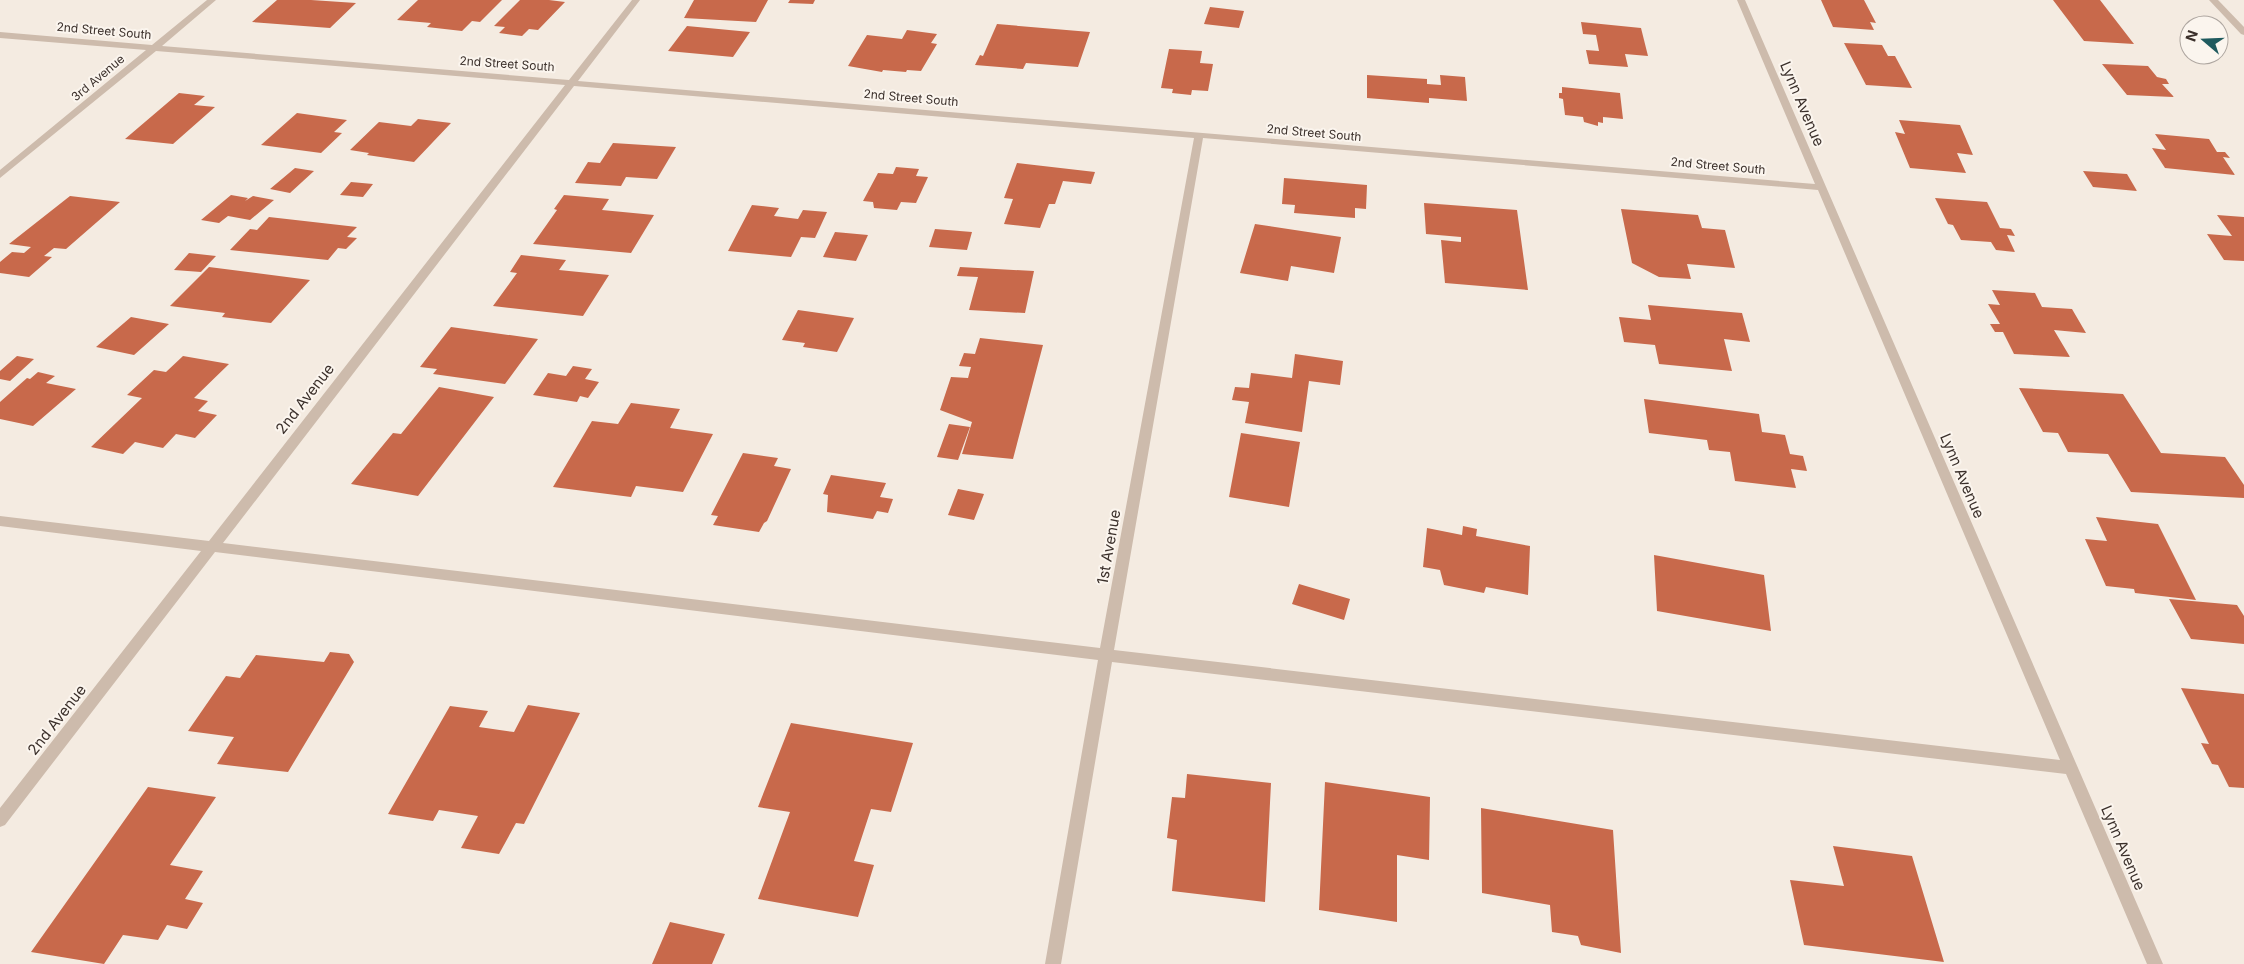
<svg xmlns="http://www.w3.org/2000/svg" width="2244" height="964" viewBox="0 0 2244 964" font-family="Inter,sans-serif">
<rect width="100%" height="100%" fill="#f4ebe1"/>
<path fill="#c8694b" d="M277,0h34l45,3 -26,25 -78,-6z
M418,0h84l-22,22 -8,-1 -10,10 -35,-4 4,-4 -34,-3z
M520,0h29l16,2 -27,28 -9,-1 -7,7 -23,-3 6,-6 -11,-1z
M694,0h74l-12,22 -72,-4z
M790,0h25l-2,4 -25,-1z
M1821,0h43l12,23 -6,-1 4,8 -41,-3z
M2053,0h47l34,44 -50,-3z
M1210,7l34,4 -5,17 -35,-4z
M1581,22l60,6 7,28 -23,-2 3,13 -39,-3 -3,-14 13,1 -3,-16 -13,-1z
M997,24l93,8 -12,35 -52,-4 -3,6 -48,-4 5,-10 3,1z
M687,26l63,6 -17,25 -65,-6z
M907,30l30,4 -6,9 6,1 -16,27 -14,-1 -1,2 -23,-2 -1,2 -34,-6 19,-31 35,4z
M1844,43l38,2 6,11h7l17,32 -46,-3z
M1169,49l33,2 -2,12 13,1 -5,27 -16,-1 -1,5 -19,-2 1,-4 -12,-1z
M2102,64l46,2 9,11 9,2 3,5h-7l12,13 -47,-2z
M1367,75l60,4v5l14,1 -1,-10 25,2 2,24 -38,-3v5l-62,-5z
M1562,87l58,6 3,26 -20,-2v6l-5,-1v4l-14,-4 -1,-5 -18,-2 -2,-16 -4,-1v-5h3z
M179,93l26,3 -11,9 21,2 -42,37 -48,-5z
M297,113l50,7 -13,12 8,1 -21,20 -60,-8z
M418,119l33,4 -37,39 -47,-7 2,-2 -19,-3 29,-28 32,4z
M1899,120l61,5 13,30 -16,-2 9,20 -56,-5 -15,-36 10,2z
M2155,134l54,5 8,13h8l5,6 -7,-1 12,18 -70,-7 -13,-20 14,2z
M613,143l63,4 -19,32 -31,-2 -5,9 -46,-3 13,-21 12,1z
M1017,163l78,9 -4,12 -28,-3 -8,23h-6l-9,24 -36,-4 9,-25 -9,-1z
M896,167l23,2 -3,7 12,1 -12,26 -15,-1 -4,8 -23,-2 -1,-6 -10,-1 15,-28 15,1z
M295,168l19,3 -24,22 -20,-4z
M2083,171l44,3 10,17 -44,-4z
M1284,178l83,7 -1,24 -11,-1v10l-61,-5 1,-8 -13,-1z
M351,182l22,2 -10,13 -23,-2z
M231,195l17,3 -3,3 8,-5 21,4 -24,20 -22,-4 -9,7 -18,-3z
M564,195l45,4 -7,11 52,5 -23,38 -98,-9 24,-34 -3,-1z
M70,196l50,6 -54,47 -12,-1 -10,8 8,1 -23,20 -29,-4v-11l12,-10 12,1 7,-6 -22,-3z
M1935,198l52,4 13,26 11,1 4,7 -8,-1 8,17 -19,-2 -5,-8 -30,-2 -8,-15 -5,-1z
M1424,203l93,7 11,80 -83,-7 -4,-43 20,2v-5l-35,-3z
M752,205l27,3 -5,8 24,3 5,-9 24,2 -12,26 -14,-1 -10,20 -63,-6z
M1621,209l77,6 4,13 23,2 10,38 -48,-4 4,15 -32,-2 -27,-14z
M2217,215l27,2v44l-20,-1 -17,-26 25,2z
M269,217l88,10 -10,10 10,1 -11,11 -8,-1 -10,12 -98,-10 20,-21 7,1z
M1255,224l86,13 -7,36 -43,-7 -3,15 -48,-8z
M935,229l37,3 -5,18 -38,-3z
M835,232l33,3 -12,26 -33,-4z
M189,253l27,3 -15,16 -27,-2z
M521,255l45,5 -7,10 50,5 -26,41 -90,-10 24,-33 -7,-1z
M209,267l101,13 -39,43 -49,-6 3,-4 -55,-7z
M960,267l74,4 -9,42 -56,-3 9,-33 -21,-1z
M1992,290l43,3 7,14 30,2 14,24 -32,-3 16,27 -56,-3 -11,-22h-8l-5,-8h10l-12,-20 12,1z
M1648,305l94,8 8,29 -26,-3 8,32 -73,-7 -4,-19 -31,-3 -5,-25 32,3z
M798,310l56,8 -17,34 -34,-5 2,-4 -23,-3z
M131,317l38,7 -35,31 -38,-8z
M451,327l87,12 -33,45 -72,-10 4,-5 -17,-2z
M980,338l63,7 -30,114 -51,-5 10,-32 -32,-12 11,-33 17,1 3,-11 -12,-1 5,-13 11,1z
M1295,354l48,7 -3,24 -31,-4 -7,51 -57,-9 4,-21 -17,-2 3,-13 14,1 2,-15 41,5z
M17,356l17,3 -24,22 -10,-2v-8z
M183,356l46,8 -35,34 14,3 -10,10 19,4 -22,23 -19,-4 -13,14 -28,-6 -12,12 -32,-7 51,-49 -15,-3 27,-25 12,2z
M573,366l19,3 -7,10 14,3 -11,16 -8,-2 -3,6 -44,-7 15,-22 18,3z
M38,372l17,4 -9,7 30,6 -43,37 -33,-7v-17l27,-24 3,1z
M439,387l55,10 -76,99 -67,-12 42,-51 8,1z
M2019,388l104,6 38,59 64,4 19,28v13l-113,-6 -23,-38 -40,-2 -10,-19 -15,-1z
M1644,399l115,15 3,18 23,3 5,19 13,2 4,15 -16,-2 5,19 -61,-7 -5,-29 -21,-2 -2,-10 -58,-7z
M631,403l49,6 -10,19 43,6 -30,58 -47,-6 -5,11 -78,-10 39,-66 26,3z
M949,424l21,3 -12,33 -21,-3z
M1241,433l59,9 -11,65 -60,-10z
M743,453l35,5 -4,8 17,3 -24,52 -3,2 -5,9 -46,-7 5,-9 -7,-1z
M831,475l55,8 -6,14 13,2 -5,14 -11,-2 -4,8 -46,-7 1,-17 -5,-1z
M958,489l26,5 -10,26 -26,-5z
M2096,517l62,7 38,76 -61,-7 -1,-4 -28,-3 -21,-47 22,2z
M1463,526l14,3 -1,7 54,10 -2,49 -42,-8 -2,6 -40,-8 -4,-15 -17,-3 4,-39 35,7z
M1654,555l110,20 7,56 -114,-20z
M1299,584l51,15 -6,21 -52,-16z
M2169,599l68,6 7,11v28l-53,-5z
M330,652l19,2 5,8 -66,110 -71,-8 17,-27 -46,-6 38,-55 14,2 16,-23 68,7z
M2181,688l63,6v94l-15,-1 -11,-22 -6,-1 -11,-21 8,1z
M528,705l52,8 -56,111 -8,-1 -17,31 -38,-6 17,-32 -39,-6 -6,11 -45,-7 62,-108 38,5 -9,16 35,5z
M791,723l122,20 -22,69 -20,-3 -17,52 20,4 -16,52 -100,-18 32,-87 -32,-5z
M1187,774l84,9 -6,119 -93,-11 5,-51 -10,-2 5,-41 13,1z
M1325,782l105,15 -1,63 -32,-5v67l-78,-12z
M148,787l68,10 -46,68 33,6 -18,28 18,4 -16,26 -20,-4 -9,15 -35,-5 -19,29 -73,-12z
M1481,808l132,22 8,123 -40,-8 -3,-9 -26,-4 -2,-27 -68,-12z
M1833,846l79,10 32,106 -140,-17 -14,-65 54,6z
M670,922l55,12 -13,30h-60z"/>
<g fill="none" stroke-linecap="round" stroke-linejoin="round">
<path fill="#cdbbac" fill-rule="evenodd" d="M207,0h9l-54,46 407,34 63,-80h8l-62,81 1237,103 -78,-184h8l418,964h-16l-81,-190 -954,-112 -51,302h-16l53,-304 -883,-108 -210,273 -5,2v-19l201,-257 -201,-25v-10l209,25 356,-456 -409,-34 -156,127v-8l146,-120 -146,-12v-6l152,13zM574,86l620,52 -94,510 -877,-105zM1203,138l615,52 242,570 -946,-110z"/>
<path fill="#cdbbac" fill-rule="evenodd" d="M2209,0h9l26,27v8l-3,-1z"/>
</g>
<g text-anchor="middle" stroke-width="4" stroke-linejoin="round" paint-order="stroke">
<g font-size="12" fill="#3b302b" stroke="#fbf5ee">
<text transform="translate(104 31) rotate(5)" y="4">2nd Street South</text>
<text transform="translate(507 64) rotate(4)" y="4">2nd Street South</text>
<text transform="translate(98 78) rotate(-40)" y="4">3rd Avenue</text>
<text transform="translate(911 98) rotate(5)" y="4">2nd Street South</text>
<text transform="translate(1314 133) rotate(5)" y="4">2nd Street South</text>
<text transform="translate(1718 166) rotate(5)" y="4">2nd Street South</text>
</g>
<g font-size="15" fill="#3b302b" stroke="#fbf5ee">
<text transform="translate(1802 104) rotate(67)" y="5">Lynn Avenue</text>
<text transform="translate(305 399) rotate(-52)" y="5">2nd Avenue</text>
<text transform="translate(1962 476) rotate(67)" y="5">Lynn Avenue</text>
<text transform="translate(1109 547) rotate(-80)" y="5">1st Avenue</text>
<text transform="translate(57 720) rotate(-52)" y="5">2nd Avenue</text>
<text transform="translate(2123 848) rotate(67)" y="5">Lynn Avenue</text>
</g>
</g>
<g transform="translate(2204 40) rotate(289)"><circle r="24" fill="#fbf5ee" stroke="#aea6a0"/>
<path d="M0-4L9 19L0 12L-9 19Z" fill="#1f5a5e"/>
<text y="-8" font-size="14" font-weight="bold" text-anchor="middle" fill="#3b302b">N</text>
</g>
</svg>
